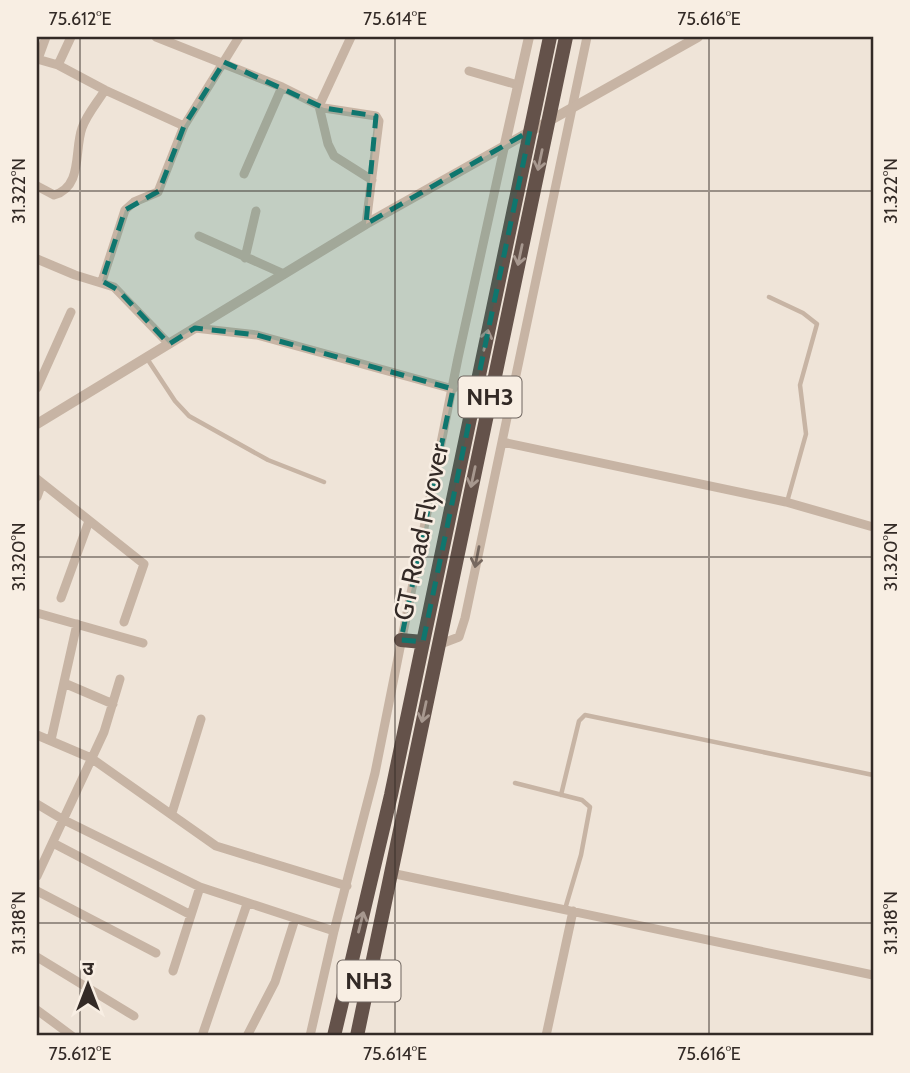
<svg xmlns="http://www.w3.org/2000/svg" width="910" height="1073" viewBox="0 0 910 1073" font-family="Cabin,'Noto Sans Devanagari',sans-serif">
<rect width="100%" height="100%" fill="#efe4d8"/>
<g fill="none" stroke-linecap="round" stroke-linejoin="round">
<path stroke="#c7b4a4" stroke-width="4.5" d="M769,297l34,16 14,11 -17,61 6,49 -19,68
M146,357l29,44 14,15 79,44 56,22
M515,783l67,17 8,7 -9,48 -16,54
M561,795l18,-74 6,-6 288,60"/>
<path stroke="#c7b4a4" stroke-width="9" d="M156,37l126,50 -38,87
M351,37l-32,69 9,38 6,12 38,24
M37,59l21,6 47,25 79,36
M38,59l8,-22
M58,65l13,-28
M469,71l49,14
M282,87l42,21 52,8 3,5 -13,103
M37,186l17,9c29,-8 20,-45 28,-67 5,-14 15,-25 23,-38
M199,236l85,38
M245,258l11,-47
M37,259l38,16 39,12 55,57
M102,281l23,-71 9,-8 24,-10 26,-66 55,-89
M195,328l62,7 196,54
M37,388l34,-76
M502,442l284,60 87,25
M37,479l107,85 -20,58
M37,497l5,-14
M61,598l28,-77
M37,613l106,30
M438,645l21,-8 6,-19 122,-581
M64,683l49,21
M37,735l54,23 125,88 131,40
M51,740l26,-116
M37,804l25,15 138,68 134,44
M172,813l29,-94
M53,843l138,72
M391,873l482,102
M37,876l67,-144 16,-53
M37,891l119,62
M37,957l97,59
M173,971l27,-84
M37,1010l35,26
M202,1036l45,-132
M247,1036l28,-54 20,-63
M310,1036l24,-105 41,-158 83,-415 47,-214
M546,1036l27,-125"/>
<path stroke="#c7b4a4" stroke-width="10" d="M505,144l24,-107
M37,424l329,-200 332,-187"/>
<path stroke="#64524a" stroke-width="14" d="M401,640l22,2
M334,1036l57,-241 159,-758
M357,1036l209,-999"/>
</g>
<defs><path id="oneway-shaft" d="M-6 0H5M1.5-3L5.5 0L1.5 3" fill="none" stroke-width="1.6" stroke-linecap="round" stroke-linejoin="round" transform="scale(1.75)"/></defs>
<g stroke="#a7988f">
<use href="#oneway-shaft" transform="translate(540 160) rotate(102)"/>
<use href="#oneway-shaft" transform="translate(520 255) rotate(102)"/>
<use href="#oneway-shaft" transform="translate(486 340) rotate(-78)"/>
<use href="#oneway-shaft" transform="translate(473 477) rotate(102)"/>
<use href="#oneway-shaft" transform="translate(424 712) rotate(102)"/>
<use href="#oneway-shaft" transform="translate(361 922) rotate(-76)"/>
</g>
<use stroke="#76685f" href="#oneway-shaft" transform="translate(477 557) rotate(101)"/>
<path fill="#0f766e" fill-opacity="0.2" stroke="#0f766e" stroke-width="5" stroke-dasharray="14 9" stroke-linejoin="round" d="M224,62l100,46 52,8 -10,108 164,-93 -107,511 -22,-2 52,-251 -196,-54 -62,-7 -26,16 -51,-54 -16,-9 23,-71 34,-19 25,-65z"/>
<path fill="none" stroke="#332a26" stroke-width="2" stroke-opacity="0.45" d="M80,37v999M395,37v999M709,37v999M37,191h836M37,557h836M37,923h836"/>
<g text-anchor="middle" stroke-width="5" stroke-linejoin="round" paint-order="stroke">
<g fill="#f8eee3" stroke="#6e655f" stroke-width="2">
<rect x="458.5" y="376.5" width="63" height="41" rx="5"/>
<rect x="337.5" y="960.5" width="63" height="41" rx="5"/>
</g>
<g font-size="24" font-weight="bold" fill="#332a26">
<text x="490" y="405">NH3</text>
<text x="369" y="989">NH3</text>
</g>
<g font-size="26" fill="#332a26" stroke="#f8eee3">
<text transform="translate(421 532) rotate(-78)" y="9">GT Road Flyover</text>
</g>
</g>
<rect width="910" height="1073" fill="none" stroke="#f8eee3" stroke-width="77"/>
<g transform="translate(88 985)" stroke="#f8eee3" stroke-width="5" paint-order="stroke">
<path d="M0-5L12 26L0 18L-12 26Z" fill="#332a26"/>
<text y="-10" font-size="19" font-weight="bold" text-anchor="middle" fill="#332a26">उ</text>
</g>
<rect x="38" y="38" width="834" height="996" fill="none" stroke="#332a26" stroke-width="2.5"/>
<g font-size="18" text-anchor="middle" fill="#332a26">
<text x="80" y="25">75.612°E</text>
<text x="395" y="25">75.614°E</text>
<text x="709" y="25">75.616°E</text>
<text transform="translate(19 191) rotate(-90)" y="6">31.322°N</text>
<text transform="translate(891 191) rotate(-90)" y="6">31.322°N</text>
<text transform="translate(19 557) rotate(-90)" y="6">31.320°N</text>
<text transform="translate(891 557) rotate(-90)" y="6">31.320°N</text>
<text transform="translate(19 923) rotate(-90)" y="6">31.318°N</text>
<text transform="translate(891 923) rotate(-90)" y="6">31.318°N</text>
<text x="80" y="1060">75.612°E</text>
<text x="395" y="1060">75.614°E</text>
<text x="709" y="1060">75.616°E</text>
</g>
</svg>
